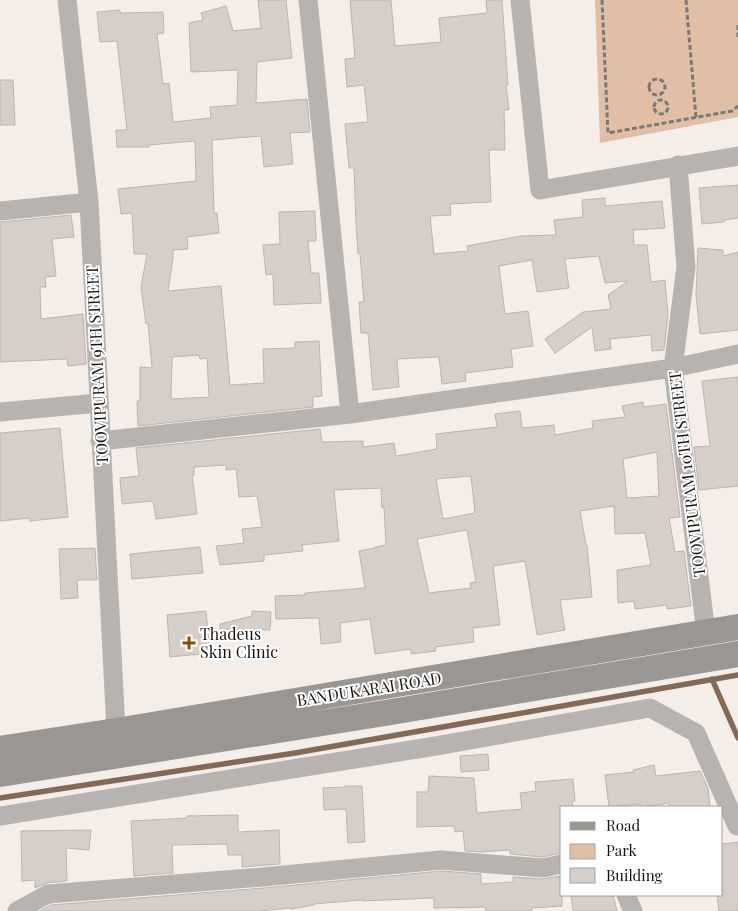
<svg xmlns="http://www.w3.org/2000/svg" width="738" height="911" viewBox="0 0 738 911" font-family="'Playfair Display',serif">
<rect width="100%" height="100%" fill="#f4ede8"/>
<path fill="#e0bfa6" d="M595,0h143v117l-138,26z"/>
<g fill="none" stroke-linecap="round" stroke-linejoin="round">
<path stroke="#836956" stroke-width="5.5" d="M712,679l26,59
M0,798l295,-45 443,-78"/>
</g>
<path fill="#d5cec9" stroke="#bbb4af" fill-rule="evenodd" d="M258,0h28l6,58 -35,4 -1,41 51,-4 3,33 -20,1 3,31 -29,3 -3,-31 -49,4 2,73h3l2,20 -32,4 1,12 -15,1v8l-5,33 53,-5 9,99 34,-2 -1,-34 32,-1v-6l24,-1 3,55 -9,1v10l-175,19 -1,-25h3v-34l12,1 -4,-45 -2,1 -5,-37 6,-33h-13l-2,-41 -11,1 -3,-25 78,-8 -1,-40 -46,4v2h-32l-1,-17h11l-10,-89 -17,1 -3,-30 23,-2v3l43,-1 1,21 -7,1 6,50 6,-1 4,39 38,-4 -1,-11 27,-2 1,-35 -47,2 -2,-49 14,-3 -2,-7 25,-7 7,25 28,-3zM199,355l1,4 7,-1 2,39 -38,2 1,-42z
M350,0h41l4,46 46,-4 -2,-24 48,-5 -1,-13h16l6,85h-2l3,25h-5l1,40h-16l2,52 -41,2 1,11 -21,1 4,38 34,-3 -1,-5 54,-10 35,-1 -2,-15 29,-3 -1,-17 23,-2v8l57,-5 3,27 -32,2 1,15h13l4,37 14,-2 3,35 -4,35 -12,1 -1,-16 -41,4 1,10 -16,2 -3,-24 -37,26 -10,-14 38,-27 28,-3 -3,-14 20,-14 -23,2 -6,-27 -34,3 4,29 -32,4 -5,-32 -33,6 6,48 23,-3 5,35 -22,3 2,18 -48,6 1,8 -24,3 -3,-27 -42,2 2,28 -26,3 -5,-57h-7l-2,-31h5l-4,-48h-2l-2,-29 -2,-57h-5l-4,-44 23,-2 -4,-37 -17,2 -2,-28 10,-1z
M0,80h13l2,45h-15z
M738,185v33l-14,2v2l-22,2 -3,-36z
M315,211l1,30h-8l3,32h8l2,30 -47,2 -1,-31 -7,1 -3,-30 17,-1 -1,-32z
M71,215l3,22 -22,2 4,37 -11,1 1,10h-6l1,32 42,-5 3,50 -18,2 -1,-7 -67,3v-140z
M698,248l25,2v6l15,-4v78l-38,4 -4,-39z
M738,377v109l-39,4 -5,-43 16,-1 -8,-65z
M643,402l1,5 22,-3 14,113 -11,1 6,34 9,-1 7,55 -24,3v-4l-32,4 -1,-8 -16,2 -1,-33 34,-5 -6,-32 -30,1 -1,-28 -34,5 6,34h1l5,52 -32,3 5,30 -28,5 -12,-74 -32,5 7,59 -27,3 1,14 -39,5 1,4 -25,3v-5l-36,5 -5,-35 -30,4 1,19 -20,2 -2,-26 -43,1 -1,-23 30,-1v-2l60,-5 -6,-37 16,-3v-1l11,-2 -2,-38 -2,1 -1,-20 -47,2 5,51 -37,4 1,6 -39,4v6l-44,4 -4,-19 28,-3 -2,-14 20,-2 -5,-31 -18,1 -3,-28 -10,1v-5l-32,2v8h-2l5,39 -41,5 -3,-18 -31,3 -2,-26 19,-2 -3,-28 184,-19 2,13 41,-1v6l31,-4 2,13 41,-7 -1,-15 61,-7 -2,-13 25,-3 2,17 32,-3 1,10 38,-7 -1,-7 33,-4 -3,-11zM657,452l2,44 -32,2 -4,-39zM471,476l4,37 -32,6 -7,-40zM467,530l9,52 -6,1 1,5 -42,5 -12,-54z
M60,428l8,89 -38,4v-3l-30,3v-88z
M200,547l3,26 -71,6 -2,-25z
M95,548l2,32h-20l1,18 -17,1 -2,-50z
M206,611l4,42 -40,4 -3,-42z
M252,611l19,1 -1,18 -50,-1v-5l32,-8z
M488,754l1,16 -28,2 -1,-16z
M654,765l2,11 44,-5 8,17 2,19h-41v-4l-23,4h-5l-1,-3 -31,3 -4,-32 29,-3 -1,-2z
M429,776l45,2 3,35 45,-4 -2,-16 16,-2 -1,-9 38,-3 2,22h-3l1,6h-11v46l-20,4 -32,-3v-4l-30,2 -15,-1 -2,-20 -8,1 -1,-6 -37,1v-35h11z
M345,786h17l3,56 -17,1 -2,-34 -22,1 -1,-22 22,-1z
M238,815v17l41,-2 1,34 -38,3v-12h-14l-1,-11 -55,1 1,28 -39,3 -3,-55 56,-3v-2z
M91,830l-2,20 -23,-2 1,33 -20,2 -12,5v-8l-13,1 -1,-50z
M738,842v69h-19l-2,-16h5v-51z
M441,871l40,3v10l32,-2v-5l29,2 20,-3v30l-30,2v3h-46l-1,-4 -51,1v-10l-72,3v-1l-48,4v1l-23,4 -1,-1 -33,3h-217l11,-6 213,-17z
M571,895h42l4,16h-44z"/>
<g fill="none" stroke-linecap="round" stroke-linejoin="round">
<path stroke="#7c7874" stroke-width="3" stroke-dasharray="5 2.5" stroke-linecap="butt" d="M602,0l6,133 124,-22 6,-5
M686,0l10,118
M738,25v12
M649 87a8 8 0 1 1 16 0a8 8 0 1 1-16 0Z
M654 107a7 7 0 1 1 14 0a7 7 0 1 1-14 0Z"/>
<path stroke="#b6b3b1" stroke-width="19" d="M67,0l22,202 27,529
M308,0l42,414 323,-46 65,-14
M520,0l20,190 198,-34
M678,165l8,102 -13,101 33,265
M0,211l89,-9
M0,412l99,-9
M100,441l250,-27
M0,816l430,-69 220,-39 46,25 41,93
M626,895l7,16
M17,911l31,-17 215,-17 178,-17 102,8 19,-4"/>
<path stroke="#9a9693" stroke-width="26" d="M0,749l116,-18 622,-104
M0,774l385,-61 353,-59"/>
</g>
<path fill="#884b0a" stroke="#fff" stroke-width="2" d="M186.5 635.5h5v5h5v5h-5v5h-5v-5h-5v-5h5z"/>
<g text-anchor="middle" stroke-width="4" stroke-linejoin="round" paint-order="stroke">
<g font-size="16" fill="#171513" stroke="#fff">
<text transform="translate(97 365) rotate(-93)" y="6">TOOVIPURAM 9TH STREET</text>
<text transform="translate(687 474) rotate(-97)" y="6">TOOVIPURAM 10TH STREET</text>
<text transform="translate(369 689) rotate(-9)" y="6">BANDUKARAI ROAD</text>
</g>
<g font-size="16" fill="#171513" stroke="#fff" text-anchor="start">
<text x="200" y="640">Thadeus<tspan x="200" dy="18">Skin Clinic</tspan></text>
</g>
</g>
<rect x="560" y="806" width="162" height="90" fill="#ffffff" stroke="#a2a1a1"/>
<rect x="570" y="822" width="25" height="8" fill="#9a9693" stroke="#a2a1a1"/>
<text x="606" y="831" font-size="15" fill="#171513">Road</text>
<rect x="570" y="844" width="25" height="15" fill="#e0bfa6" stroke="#a2a1a1"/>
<text x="606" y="856" font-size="15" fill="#171513">Park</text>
<rect x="570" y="868" width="25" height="15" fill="#d5cec9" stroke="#a2a1a1"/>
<text x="606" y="881" font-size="15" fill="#171513">Building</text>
</svg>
